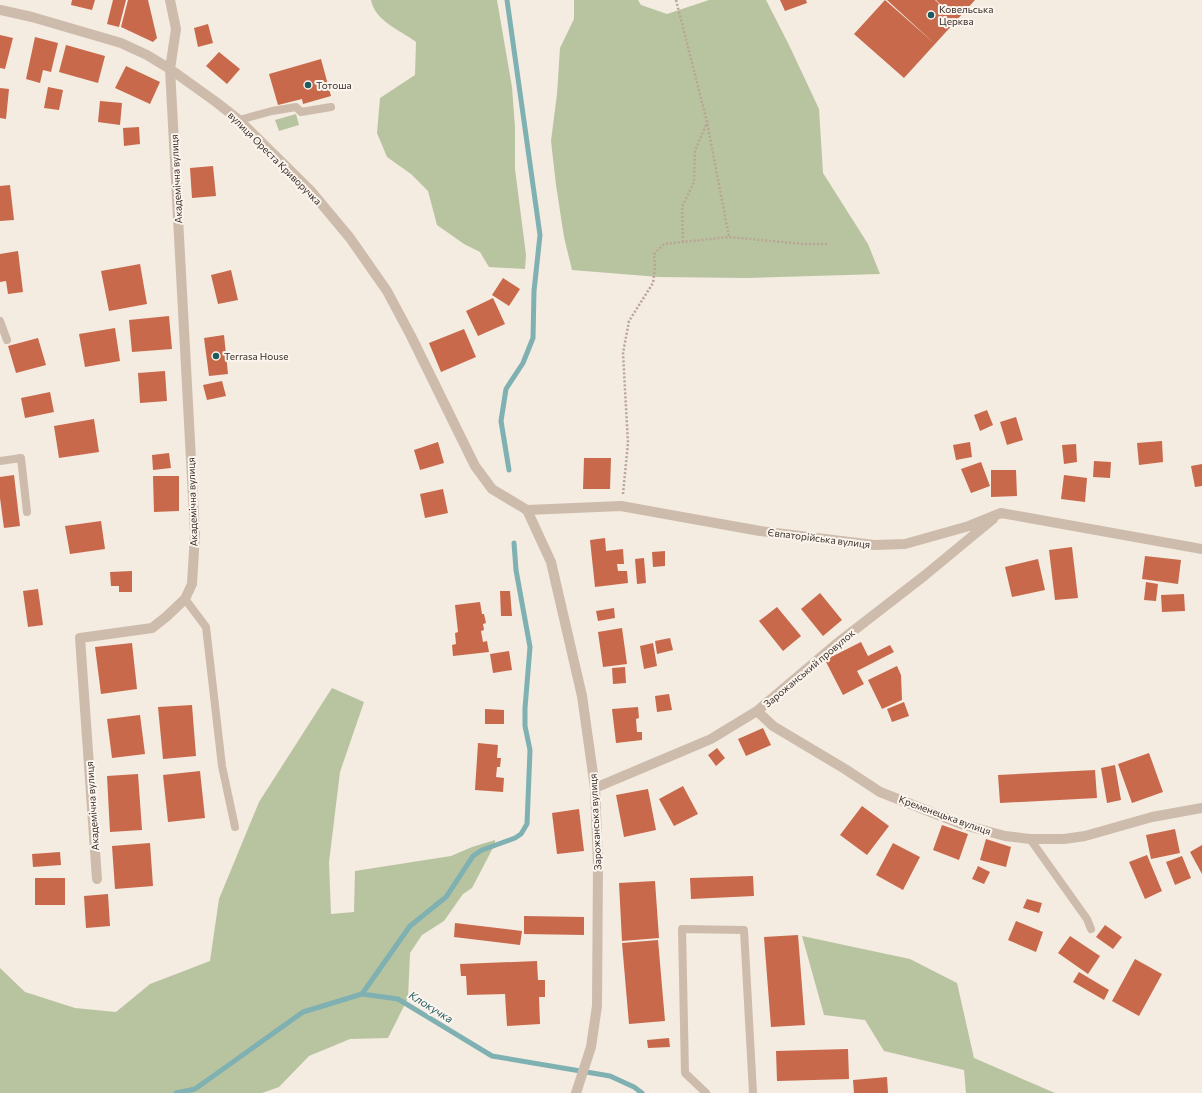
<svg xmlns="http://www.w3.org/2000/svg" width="1202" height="1093" viewBox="0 0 1202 1093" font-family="Commissioner,sans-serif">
<rect width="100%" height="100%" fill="#f4ebe1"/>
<path fill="#b8c4a0" d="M371,0h126l15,87 3,41v41l11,86 -1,14 -36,-2 -9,-15 -16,-8 -27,-19 -9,-34 -17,-17 -24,-17 -10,-24 3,-35 35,-23 1,-33c-16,-12 -41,-21 -45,-42z
M574,0h64l3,5 26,9 42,-14h57l23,45 30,64 4,64 45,71 12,30 -133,4 -88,-1 -87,-7 -8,-33 -8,-52 -5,-44 6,-47 3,-46 14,-29z
M296,114l3,11 -20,6 -4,-11z
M332,688l32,14 -24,70 -11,90 2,52 23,-2 1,-41 96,-15 21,-9 23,-7v4l-23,44 -9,6 -19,27 -22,14 -12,18 -2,45 -20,40 -38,1 -41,17 -30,31 -17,6h-262v-125l25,24 50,16 41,4 34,-28 60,-23 9,-62 40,-97z
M802,936l108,23 47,24 17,75 81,35h-89l-2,-23 -80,-19 -19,-31 -41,-5z"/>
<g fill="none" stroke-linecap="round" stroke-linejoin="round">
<path stroke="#7fb0b2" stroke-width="5" d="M507,0l33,235 -6,56 -1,47 -10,25 -17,26 -5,32 8,49
M362,994l48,-68 36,-29 27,-41 9,-6 33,-12 6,-4 6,-10 3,-74 -5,-24v-18l5,-61 -14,-77 -2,-27
M176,1093l19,-4 108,-77 59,-18 36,5 94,57 118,20 24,11 8,6"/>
</g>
<path fill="#c8694b" d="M72,0h23l-3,10 -21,-5z
M113,0h13l-7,27 -12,-3z
M128,0h20l9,38 -4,4 -32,-15z
M780,0h26l1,3 -22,8z
M885,0l50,44 -31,34 -50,-44z
M887,0h48l18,17 -17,-17h39l-40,44z
M208,24l5,19 -15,4 -4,-19z
M0,35l13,3 -8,31 -5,-1z
M35,37l23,6 -7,29 -8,-2 -3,13 -14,-4z
M66,45l39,11 -7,27 -39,-11z
M219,52l21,17 -13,15 -21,-18z
M321,59l10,37 -28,8 -1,-5 -24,6 -9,-31z
M126,66l34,16 -10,22 -35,-16z
M48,87l15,3 -4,20 -15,-2z
M0,88l9,1 -3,30 -6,-1z
M100,101l22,2 -2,22 -22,-3z
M139,127l1,17 -16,2 -1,-18z
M213,166l3,30 -24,2 -2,-30z
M10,185l4,35 -14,1v-35z
M18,251l5,41 -15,2 -2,-13 -6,1v-28z
M140,264l7,40 -38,7 -8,-40z
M231,270l7,30 -20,4 -7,-29z
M503,278l17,11 -11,17 -17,-11z
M493,298l12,26 -27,12 -12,-25z
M169,316l3,33 -40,3 -3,-32z
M115,328l5,33 -35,6 -6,-33z
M464,329l12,28 -35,15 -12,-29z
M224,335l4,39 -19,2 -5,-38z
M38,338l8,27 -30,8 -8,-27z
M165,371l2,30 -27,2 -2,-30z
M222,381l4,15 -19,4 -4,-15z
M50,392l4,20 -29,6 -4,-20z
M987,410l6,15 -13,6 -6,-16z
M1016,417l7,23 -16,5 -7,-23z
M94,419l5,33 -40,6 -5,-32z
M1162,441l1,21 -24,3 -2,-22z
M438,442l6,21 -24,7 -6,-20z
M970,442l2,15 -16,3 -3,-15z
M1076,444l1,18 -13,2 -2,-19z
M169,453l2,15 -18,2 -1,-15z
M584,458h27l-1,31h-27z
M1094,461l17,1 -1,16 -17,-1z
M981,462l9,24 -19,7 -10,-24z
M1202,464v22l-7,1 -4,-21z
M991,470h25l1,26 -26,1z
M14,475l6,51 -16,2 -4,-30v-21z
M1064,475l23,3 -2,24 -24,-3z
M153,476h26v35l-25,1z
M443,489l5,24 -23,5 -5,-24z
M101,521l4,28 -35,5 -5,-28z
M605,538l1,13 17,-2 1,15h-7l1,7h9l1,12 -33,4 -5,-47z
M1072,547l6,51 -23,2 -6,-50z
M665,551v15l-12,1 -1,-15z
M1145,556l36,4 -3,24 -36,-5z
M644,558l2,25 -9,1 -2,-25z
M1038,559l7,31 -33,7 -7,-30z
M132,571v21h-13v-6h-8l-1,-14z
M1146,582l12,2 -2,17 -12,-1z
M38,589l5,36 -15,2 -5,-36z
M500,591h10l2,25h-11z
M820,593l22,27 -19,16 -22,-27z
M1184,594l1,17 -23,1 -1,-17z
M480,602l2,12h2l2,9 -3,1 1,6 -3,1 2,11 4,-1 2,11 -36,4 -1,-11 4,-1 -1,-11 3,-1 -3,-27z
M777,607l24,29 -18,15 -24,-30z
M614,608l1,10 -17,3 -2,-10z
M622,628l5,36 -24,3 -5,-35z
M670,638l3,12 -16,4 -2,-13z
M861,642l7,14 22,-11 4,7 -37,19 7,13 -21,11 -18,-35z
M132,643l5,46 -36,5 -6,-47z
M653,643l4,23 -13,3 -4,-23z
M509,651l3,19 -19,3 -3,-19z
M897,666l4,9 1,25 -20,9 -14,-29z
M625,667l1,16 -13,1 -1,-16z
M669,694l3,16 -15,2 -2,-16z
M904,702l5,14 -17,6 -5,-13z
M192,705l4,51 -33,3 -5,-52z
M638,707l1,11 -3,1 1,13h5v8l-26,3 -4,-34z
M485,709l19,1v14h-19z
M140,715l5,39 -33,4 -5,-39z
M763,728l8,17 -25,11 -8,-17z
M478,743l20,2 -1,13h4l-1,9h-3l-1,10 8,1 -1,14 -28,-2z
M717,748l8,10 -9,8 -8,-11z
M1149,753l14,39 -31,11 -14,-39z
M1115,765l6,35 -14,3 -6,-35z
M1095,770l2,28 -97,5 -2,-28z
M200,771l5,47 -37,4 -5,-47z
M138,774l4,56 -32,2 -3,-56z
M683,786l15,28 -24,12 -15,-27z
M648,789l8,41 -32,7 -8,-42z
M862,806l27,20 -22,29 -27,-20z
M579,809l5,42 -27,3 -5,-41z
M942,825l26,9 -9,26 -26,-10z
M1175,829l5,24 -29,6 -5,-24z
M986,839l25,8 -5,20 -26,-7z
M150,843l3,43 -38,3 -3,-43z
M893,843l27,14 -17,33 -27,-15z
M1202,845v29l-12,-22z
M60,852l1,13 -28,2 -1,-13z
M1147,855l15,36 -17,8 -16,-37z
M1182,856l9,22 -16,7 -9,-23z
M978,866l12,6 -6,12 -12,-5z
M753,876l1,20 -63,3 -1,-21z
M35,878h30v27h-30z
M655,881l4,57 -37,3 -3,-58z
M108,894l2,32 -24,2 -2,-32z
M1027,899l15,4 -3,10 -16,-5z
M524,916l60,1v18l-60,-1z
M1016,921l27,11 -7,20 -28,-12z
M455,923l67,8 -2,14 -66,-8z
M1105,925l17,12 -9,12 -17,-12z
M798,935l7,90 -34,2 -7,-90z
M1070,936l30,20 -12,18 -30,-21z
M658,940l7,81 -36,3 -7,-81z
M1135,959l27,15 -23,42 -27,-15z
M537,961l1,19h7v17h-6l1,27 -33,2 -2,-32 -38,1 -1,-19h-5l-1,-12z
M1079,972l30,18 -5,10 -31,-18z
M669,1038l1,9 -22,1 -1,-8z
M848,1049l1,30 -72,2 -1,-30z
M887,1077l1,16h-34l-1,-13z"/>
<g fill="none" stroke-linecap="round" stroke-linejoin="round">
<path stroke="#b9a596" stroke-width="2.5" stroke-dasharray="2 2" stroke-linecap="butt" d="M676,0l31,122 22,115
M683,242l-1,-35 12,-25 1,-32 12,-27
M623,494l5,-51 -5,-90 6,-32 24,-38 2,-15 -1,-14 10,-10 65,-7 75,7h24"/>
<path stroke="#cdbbac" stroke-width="8" d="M239,120l33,-9 24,-4 5,5 30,-5
M0,321l7,19
M0,461l21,-3 6,54
M185,599l21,28 16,139 13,61
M1030,839l57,80 4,10
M706,1093l-21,-20 -3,-144 62,1 9,163"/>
<path stroke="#cdbbac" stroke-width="10" d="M0,10l32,7 89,26 26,12 23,14 25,465 -3,50 -7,15 -19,18 -14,11 -72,10 17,241
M527,510l94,-4 139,25 114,14 31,-1 64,-18 32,-13 201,36
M757,711l16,15 72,43 35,23 84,33 41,11 25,3h34l21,-3 67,-19 50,-9
M595,788l116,-49 46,-28 78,-66 89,-69 69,-57"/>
<path stroke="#cdbbac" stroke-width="10" d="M170,0l6,29 -6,40 46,33 23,18 71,70 40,48 37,53 24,45 64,130 17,23 35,21 24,52 31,134 13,92 3,76 -1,142 -6,41 -15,46"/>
</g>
<g fill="#1f5a5e" stroke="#fbf5ee" stroke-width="1.5">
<circle cx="931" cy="15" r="4"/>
<circle cx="308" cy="85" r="4"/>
<circle cx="216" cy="356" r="4"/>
</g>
<g text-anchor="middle" stroke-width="4" stroke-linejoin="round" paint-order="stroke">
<g font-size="10" fill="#3b302b" stroke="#fbf5ee" text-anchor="start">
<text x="939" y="13">Ковельська<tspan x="939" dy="12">Церква</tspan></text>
<text x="316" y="89">Тотоша</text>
<text x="224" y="360">Terrasa House</text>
</g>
<g font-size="10" fill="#3b302b" stroke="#fbf5ee">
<text transform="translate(275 158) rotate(45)" y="4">вулиця Ореста Криворучка</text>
<text transform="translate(176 179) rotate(-93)" y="4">Академічна вулиця</text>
<text transform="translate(192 502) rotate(-92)" y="4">Академічна вулиця</text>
<text transform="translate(819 538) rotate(7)" y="4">Євпаторійська вулиця</text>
<text transform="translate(809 668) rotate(-40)" y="4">Зарожанський провулок</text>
<text transform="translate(92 806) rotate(-94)" y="4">Академічна вулиця</text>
<text transform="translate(945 815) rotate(20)" y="4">Кременецька вулиця</text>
<text transform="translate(595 822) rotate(-93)" y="4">Зарожанська вулиця</text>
</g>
<g font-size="11" font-style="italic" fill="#1f5a5e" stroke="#fbf5ee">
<text transform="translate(431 1007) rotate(32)" y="4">Клокучка</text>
</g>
</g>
</svg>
